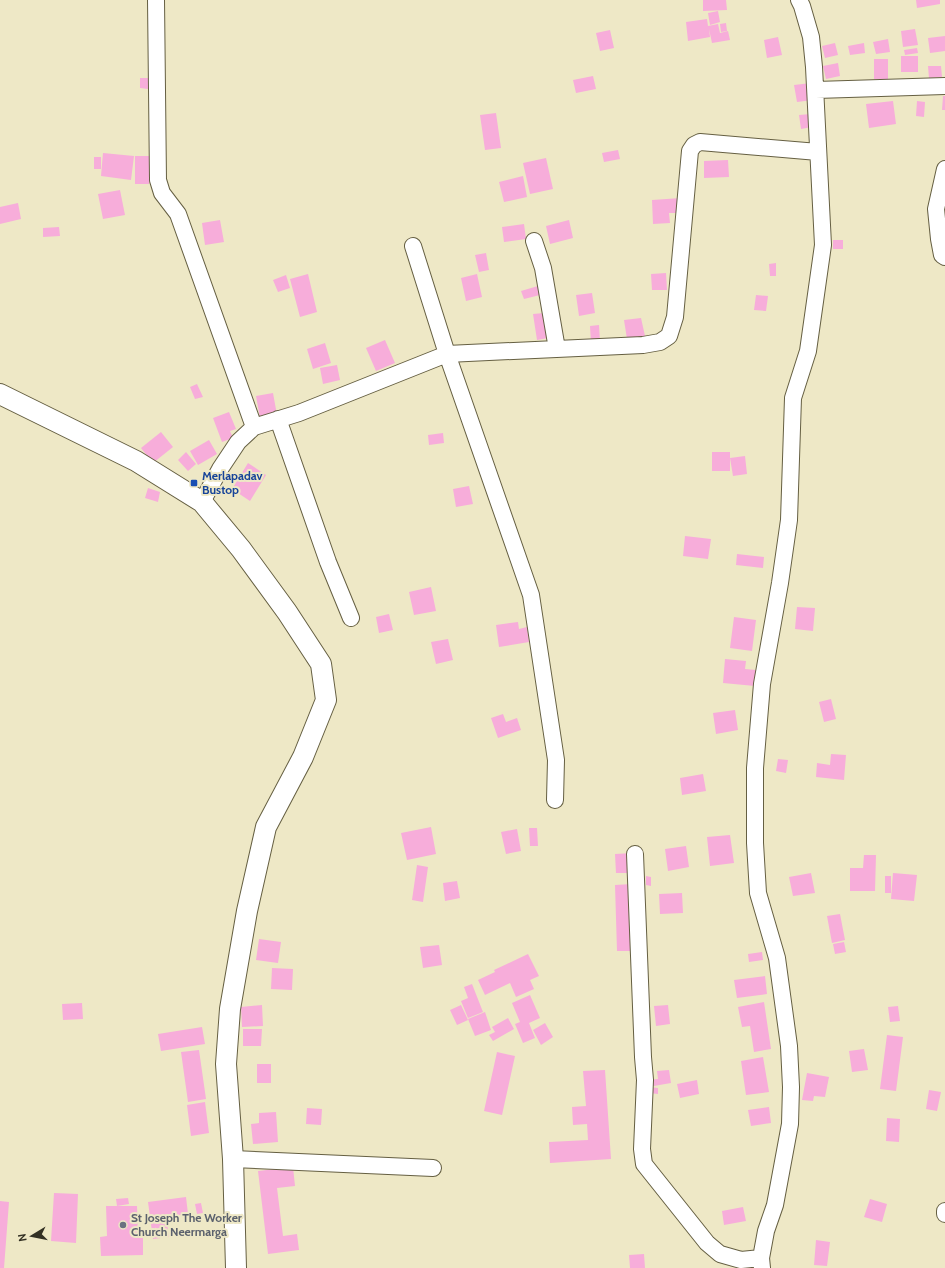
<svg xmlns="http://www.w3.org/2000/svg" width="945" height="1268" viewBox="0 0 945 1268" font-family="Cabin,sans-serif">
<rect width="100%" height="100%" fill="#eee8c6"/>
<path fill="#f7adda" d="M703,0h23l1,10 -24,1z
M916,0h24v4l-23,4z
M718,11l2,11 -10,3 -2,-12z
M707,19l1,7 10,-2 2,9 8,-2 2,9 -18,3 -3,-14 1,8 -22,4 -2,-19z
M726,23l1,8 -6,1 -1,-8z
M915,29l3,16 -15,2 -2,-16z
M610,30l4,18 -14,3 -4,-18z
M945,36v15l-15,2 -2,-15z
M778,37l4,18 -15,3 -3,-18z
M888,39l2,13 -14,2 -3,-12z
M835,43l3,12 -13,3 -3,-12z
M864,43l1,10 -15,2 -2,-9z
M917,48l1,5 -13,2 -1,-5z
M901,56h17v16h-17z
M874,59h14v20h-14z
M838,63l2,13 -14,3 -3,-13z
M928,66h13l1,11 -13,1z
M593,76l3,13 -20,4 -3,-13z
M140,78h8v11l-8,-1z
M811,83l2,17 -16,2 -3,-17z
M943,96h2v14h-3z
M893,101l3,23 -27,4 -3,-24z
M917,101l8,1 -1,15 -8,-1z
M496,113l5,35 -16,2 -5,-35z
M811,114l1,13 -11,2 -2,-14z
M618,150l2,9 -16,3 -2,-9z
M103,153l31,3 -3,24 -30,-4z
M135,156h14v28h-14z
M94,157h7v12h-7z
M546,158l7,31 -23,5 -7,-31z
M728,160l1,17 -25,1v-17z
M523,176l4,21 -23,5 -5,-20z
M120,190l5,25 -22,4 -5,-25z
M681,198l1,15h-13l1,10 -17,1 -1,-24z
M18,203l3,16 -21,5v-17z
M220,220l4,22 -19,3 -3,-22z
M569,220l4,18 -23,6 -4,-18z
M524,224l2,15 -22,3 -2,-15z
M59,227l1,9 -17,1v-9z
M833,240h10v9h-10z
M486,253l3,17 -10,2 -4,-17z
M776,263v13h-6l-1,-12z
M666,273l1,17h-15l-1,-16z
M308,274l9,38 -17,5 -10,-38z
M477,274l5,23 -16,4 -5,-23z
M286,275l4,13 -12,4 -5,-12z
M538,286l2,9 -16,4 -3,-8z
M592,293l3,20 -16,3 -3,-21z
M756,295l12,1 -2,15 -12,-1z
M544,313l4,25 -11,2 -4,-26z
M641,318l4,18 -18,3 -3,-19z
M599,325l1,17 -9,1 -1,-17z
M385,340l10,23 -19,8 -10,-23z
M325,343l6,20 -18,6 -6,-20z
M337,365l3,15 -17,4 -3,-16z
M197,384l6,13 -8,2 -5,-12z
M273,393l4,22 -17,3 -4,-22z
M229,412l7,17 -6,2 3,7 -11,4 -9,-24z
M161,432l12,15 -20,16 -12,-15z
M443,433l1,10 -15,2 -1,-10z
M209,440l8,14 -19,11 -8,-14z
M186,452l10,12 -8,7 -10,-11z
M712,452h18v19h-18z
M745,456l2,18 -14,2 -3,-18z
M248,463l18,12 -16,26 -18,-12z
M469,486l4,18 -17,3 -3,-18z
M148,488l12,4 -2,10 -13,-4z
M685,536l26,3 -3,20 -25,-3z
M737,554l27,3 -1,11 -27,-3z
M431,587l5,24 -22,4 -5,-23z
M797,607l18,1 -2,23 -18,-2z
M389,614l4,16 -14,3 -3,-16z
M734,617l22,3 -4,31 -22,-3z
M518,622l1,7 8,-2 2,15 -30,5 -3,-22z
M448,639l5,21 -17,4 -5,-22z
M725,659l21,2 -1,8 11,1 -1,16 -32,-3z
M831,699l5,20 -12,3 -5,-20z
M735,710l3,20 -22,4 -3,-21z
M503,714l3,8 11,-4 4,12 -23,8 -7,-20z
M831,754l15,1 -2,25 -28,-3 1,-14 13,2z
M778,759l10,1 -2,13 -10,-2z
M703,774l3,17 -24,4 -2,-17z
M431,827l5,27 -29,6 -6,-27z
M529,828h8l1,18h-8z
M517,829l4,22 -15,3 -5,-22z
M730,835l4,28 -24,3 -3,-29z
M686,846l3,21 -21,4 -3,-22z
M633,853l1,20h-18l-1,-19z
M864,855h12l-1,36h-25v-23h13z
M417,865l11,2 -5,35 -11,-2z
M811,873l4,20 -22,3 -4,-19z
M893,873l24,2 -3,26 -23,-2z
M646,876l5,1v9l-5,-1z
M885,876h6v17h-6z
M457,881l3,17 -15,3 -2,-18z
M632,884l1,67h-16l-2,-66z
M682,893l1,20 -23,1 -1,-20z
M840,914l5,26 -13,3 -5,-27z
M259,939l22,3 -3,21 -22,-3z
M844,942l2,10 -11,2 -2,-10z
M439,945l3,20 -19,3 -3,-21z
M762,952l1,8 -14,2 -1,-8z
M528,954l11,22 -9,4 4,9 -18,8 -6,-14 -25,12 -7,-15 17,-8 -1,-2z
M272,968l21,1 -1,21 -21,-1z
M765,976l2,18 -30,4 -3,-18z
M472,984l11,28 -15,6 -7,-17 7,-3 -4,-11z
M530,995l10,23 -11,5 6,15 -12,5 -8,-19 5,-2 -8,-19z
M764,1002l7,47 -17,3 -4,-26 -8,1 -4,-20z
M82,1003l1,16 -20,1 -1,-16z
M262,1005l1,21 -21,1 -1,-20z
M461,1005l7,15 -11,5 -7,-15z
M668,1005l2,19 -14,2 -2,-20z
M898,1006l2,15 -10,1 -2,-15z
M485,1012l6,18 -16,6 -7,-17z
M508,1018l6,11 -21,12 -4,-6 6,-3 -3,-5z
M545,1023l8,14 -12,8 -8,-15z
M202,1027l3,17 -44,7 -3,-17z
M243,1029h19l-1,17h-18z
M887,1035l16,2 -7,54 -16,-2z
M864,1049l4,21 -16,2 -3,-21z
M199,1050l7,49 -18,3 -7,-50z
M497,1052l18,4 -13,59 -18,-4z
M763,1057l6,35 -23,3 -5,-34z
M257,1064h14v19h-14z
M605,1070l6,89 -61,4 -1,-21 39,-2 -1,-16 -14,1 -1,-18 14,-1 -3,-35z
M669,1070l2,13 -23,4 -1,-7 11,-1 -1,-8z
M807,1073l22,4 -4,20 -11,-1 -1,5 -11,-1z
M697,1080l2,14 -19,4 -3,-14z
M649,1087l9,1v6l-9,-1z
M929,1090l12,2 -4,19 -11,-2z
M205,1102l4,31 -18,3 -4,-31z
M769,1107l2,16 -20,3 -3,-16z
M307,1108l15,1 -1,16 -15,-1z
M276,1112l2,30 -25,2 -2,-20 8,-1v-10z
M887,1118l13,1 -1,23 -13,-1z
M293,1167l2,19 -18,2 6,48 14,-2 2,16 -31,4 -10,-83z
M54,1193l24,1 -2,49 -25,-2z
M186,1197l2,17 -22,3 3,20 -16,2 -5,-37z
M128,1198l1,6 -12,2 -1,-7z
M870,1199l17,5 -5,18 -18,-5z
M0,1201l9,1 -5,66h-4z
M201,1203l2,10 -6,1 -2,-10z
M106,1206h31l1,31h5v18l-42,1 -1,-19 7,-1z
M743,1207l3,14 -22,4 -2,-14z
M816,1240l14,2 -3,24 -13,-1z
M644,1254l1,14h-15l-1,-13z"/>
<g fill="none" stroke-linecap="round" stroke-linejoin="round">
<g stroke="#655f42" stroke-width="18">
<path id="minor" d="M156,0l2,180 4,13 16,21 76,213
M816,90l129,-4
M945,169l-9,40 3,30 3,16 3,2
M534,241l9,27 14,81
M413,246l34,108 84,241 25,165 -1,40
M278,419l50,143 23,56
M202,502l18,-33 18,-27 16,-15 45,-14 148,-59 196,-9 17,-3 9,-6 6,-19 15,-166 4,-6 6,-3 118,10
M635,854l8,203 2,23 -3,69 2,15 63,79 13,11 21,6 20,-2
M233,1159l200,9
M945,1211v3
M762,1268l-1,-10 5,-27 9,-26 15,-81 1,-37 -2,-41 -12,-88 -19,-65 -3,-50v-75l7,-84 18,-101 9,-63 4,-122 15,-47 15,-106 -9,-178 -3,-30 -9,-31 -3,-6"/>
</g>
<g stroke="#655f42" stroke-width="22">
<path id="major" d="M0,394l136,67 66,41 39,47 46,63 34,52 5,36 -23,57 -37,70 -19,84 -17,98 -4,55 7,95 3,109"/>
</g>
<use href="#minor" stroke="#fff" stroke-width="16"/>
<use href="#major" stroke="#fff" stroke-width="20"/>
</g>
<rect fill="#1a4fb4" stroke="#eee8c6" stroke-width="1.5" x="190" y="479" width="8" height="8" rx="2"/>
<circle fill="#6b7280" stroke="#eee8c6" stroke-width="1.5" cx="123" cy="1225" r="4"/>
<g text-anchor="middle" stroke-width="4" stroke-linejoin="round" paint-order="stroke">
<g font-size="12" font-weight="bold" fill="#164399" stroke="#eee8c6" text-anchor="start">
<text x="202" y="480">Merlapadav<tspan x="202" dy="14">Bustop</tspan></text>
</g>
<g font-size="12" font-weight="bold" fill="#5b616d" stroke="#eee8c6" text-anchor="start">
<text x="131" y="1222">St Joseph The Worker<tspan x="131" dy="14">Church Neermarga</tspan></text>
</g>
</g>
<g transform="translate(32 1236) rotate(260)" stroke="#eee8c6" stroke-width="3" paint-order="stroke">
<path d="M0-3L7 15L0 10L-7 15Z" fill="#323023"/>
<text y="-6" font-size="11" font-weight="bold" text-anchor="middle" fill="#323023">N</text>
</g>
</svg>
